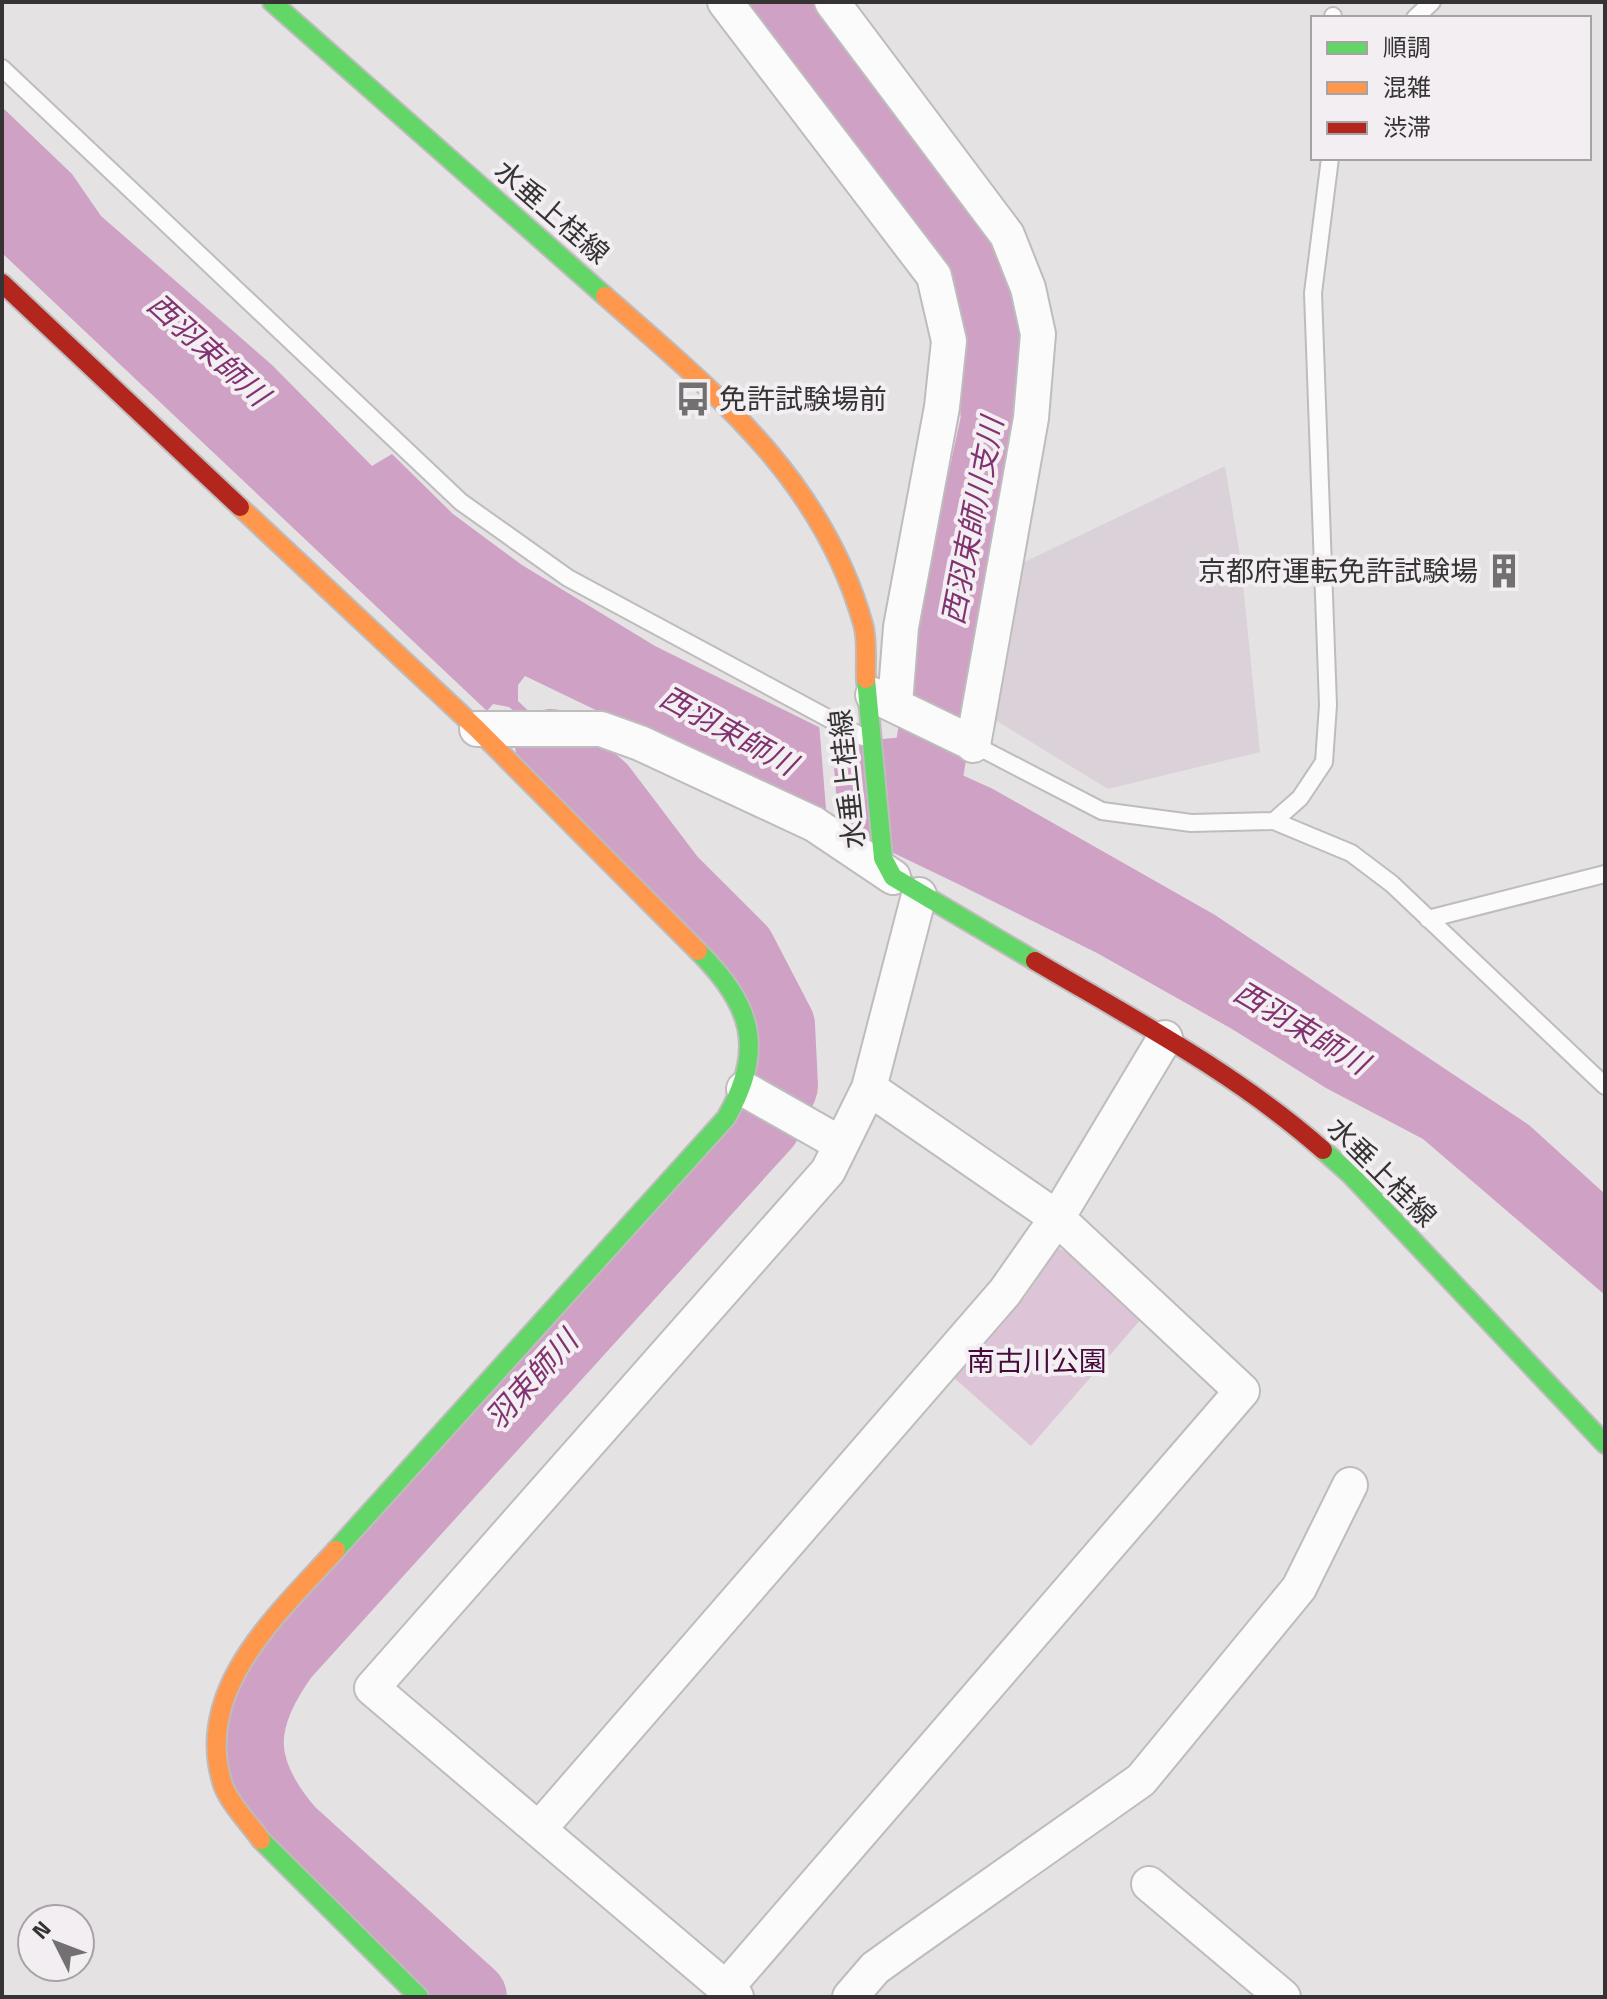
<svg xmlns="http://www.w3.org/2000/svg" width="1607" height="1999" viewBox="0 0 1607 1999" font-family="'Titillium Web','Noto Sans JP',sans-serif">
<rect width="100%" height="100%" fill="#e5e2e4"/>
<path fill="#dad2d8" d="M1225,466l15,89 20,197 -152,37 -121,-74 27,-148z"/>
<path fill="#ddc4d6" d="M1058,1248l16,7 68,63 -111,128 -78,-69 73,-81z"/>
<path fill="#cfa1c4" d="M2,107l70,67 29,42 171,149 100,101 20,-12 61,60 69,51 133,81 194,96 56,-5 33,21 48,-234 9,-3 -26,158 -9,95 33,15 222,126 314,210 76,69v101l-182,-156 -97,-51 -94,-59 -135,-76 -141,-70 -431,-207 -7,9v16l20,19 -6,7 -23,-20 -16,-3 -6,7 -485,-458z
M555,741l25,3 31,34 -31,35 -35,-39v-24z"/>
<path fill="#e5e2e4" d="M819,723l12,6 8,100 -12,-8z"/>
<g fill="none" stroke-linecap="round" stroke-linejoin="round">
<path stroke="#cfa1c4" stroke-width="72" d="M781,2l105,126 99,135 12,157 -49,226 -28,173
M471,1997l-182,-165c-54,-63 -54,-110 -6,-177l482,-531 17,-38 -3,-61 -39,-75 -70,-70 -69,-91 -50,-44"/>
<g stroke="#bebcbd" stroke-width="20">
<path id="lane" d="M1333,18v-2
M1415,18l17,-16
M2,68l459,434 107,76 295,159
M969,742l133,69 89,12 83,-2 26,-23 24,-36 4,-57 -15,-412 17,-135
M1274,821l77,32 41,31 213,202
M1428,919l177,-45"/>
</g>
<g stroke="#bebcbd" stroke-width="38">
<path id="street" d="M725,2l209,274 15,65 -7,66 -41,220 -6,77
M832,2l175,233 21,53 10,46 -7,84 -58,327
M873,695l93,45
M477,729h124l39,14 174,81 79,53
M744,1089l97,55
M539,1829l466,-537 52,-74 108,-180
M1149,1884l134,113
M726,1988l516,-597 -185,-173 -188,-130
M736,1997l-364,-309 456,-517 41,-83 50,-193
M850,1997l25,-29 39,-28 227,-160 158,-192 51,-103"/>
</g>
<g stroke="#bebcbd" stroke-width="22">
<path id="fast" d="M272,2l333,294
M866,679l17,179 10,19 142,84
M1323,1150l27,24 255,270
M336,1550l390,-432c40,-69 26,-113 -28,-167
M261,1840l158,157"/>
</g>
<g stroke="#bebcbd" stroke-width="22">
<path id="slow" d="M605,296c109,96 217,182 258,328 5,16 2,38 3,55
M240,507l237,222 221,222
M261,1840c-11,-16 -32,-37 -38,-55 -31,-95 55,-171 113,-235"/>
</g>
<g stroke="#bebcbd" stroke-width="22">
<path id="jam" d="M2,283l238,224
M1035,961c100,59 202,113 288,189"/>
</g>
<use href="#lane" stroke="#fbfbfb" stroke-width="16"/>
<use href="#street" stroke="#fbfbfb" stroke-width="34"/>
<use href="#fast" stroke="#63d668" stroke-width="18"/>
<use href="#slow" stroke="#ff974d" stroke-width="18"/>
<use href="#jam" stroke="#b3261e" stroke-width="18"/>
</g>
<defs>
<g id="bus-bare" transform="scale(2.76)"><path d="M-5-6H5V4H4V6H2V4H-2V6H-4V4H-5ZM-3.5-4V0h7V-4ZM-3.5 1.2v1.5H-2V1.2ZM2 1.2v1.5H3.5V1.2Z" fill="#737072" stroke="#f3eef1" stroke-width="2.5" paint-order="stroke"/></g>
<g id="building-bare" transform="scale(2.76)"><path d="M-4-6H4V6H1V3H-1V6H-4ZM-2.5-4.3h1.7v1.8h-1.7ZM.8-4.3h1.7v1.8H.8ZM-2.5-1h1.7V.8h-1.7ZM.8-1h1.7V.8H.8Z" fill="#737072" stroke="#f3eef1" stroke-width="2.5" paint-order="stroke"/></g>
</defs>
<g fill-rule="evenodd">
<use href="#bus-bare" x="693" y="399"/>
<use href="#building-bare" x="1504" y="571"/>
</g>
<g text-anchor="middle" stroke-width="8" stroke-linejoin="round" paint-order="stroke">
<g font-size="28" fill="#353334" stroke="#f3eef1">
<text transform="translate(552 212) rotate(41)" y="10">水垂上桂線</text>
<text transform="translate(847 779) rotate(-96)" y="10">水垂上桂線</text>
<text transform="translate(1382 1172) rotate(45)" y="10">水垂上桂線</text>
</g>
<g font-size="28" fill="#353334" stroke="#f3eef1" text-anchor="start">
<text x="719" y="409">免許試験場前</text>
<text x="1478" y="581" text-anchor="end">京都府運転免許試験場</text>
</g>
<g font-size="28" fill="#460b3c" stroke="#f3eef1">
<text x="1037" y="1371">南古川公園</text>
</g>
<g font-size="30" font-style="italic" fill="#813371" stroke="#f3eef1">
<text transform="translate(208 350) rotate(42)" y="10">西羽束師川</text>
<text transform="translate(973 521) rotate(-79)" y="10">西羽束師川支川</text>
<text transform="translate(728 731) rotate(29)" y="10">西羽束師川</text>
<text transform="translate(1301 1028) rotate(31)" y="10">西羽束師川</text>
<text transform="translate(532 1380) rotate(-48)" y="10">羽束師川</text>
</g>
</g>
<rect width="1607" height="1999" fill="none" stroke="#353334" stroke-width="8"/>
<rect x="1311" y="16" width="280" height="144" fill="#f3eef1" stroke="#a7a3a5" stroke-width="2"/>
<rect x="1327" y="42" width="40" height="12" fill="#63d668" stroke="#a7a3a5" stroke-width="2"/>
<text x="1383" y="56" font-size="24" fill="#353334">順調</text>
<rect x="1327" y="82" width="40" height="12" fill="#ff974d" stroke="#a7a3a5" stroke-width="2"/>
<text x="1383" y="96" font-size="24" fill="#353334">混雑</text>
<rect x="1327" y="122" width="40" height="12" fill="#b3261e" stroke="#a7a3a5" stroke-width="2"/>
<text x="1383" y="136" font-size="24" fill="#353334">渋滞</text>
<g transform="translate(56 1943) rotate(312)"><circle r="38" fill="#f3eef1" stroke="#a7a3a5" stroke-width="2"/>
<path d="M0-6L14 30L0 20L-14 30Z" fill="#737072"/>
<text y="-12" font-size="22" font-weight="bold" text-anchor="middle" fill="#353334">N</text>
</g>
</svg>
